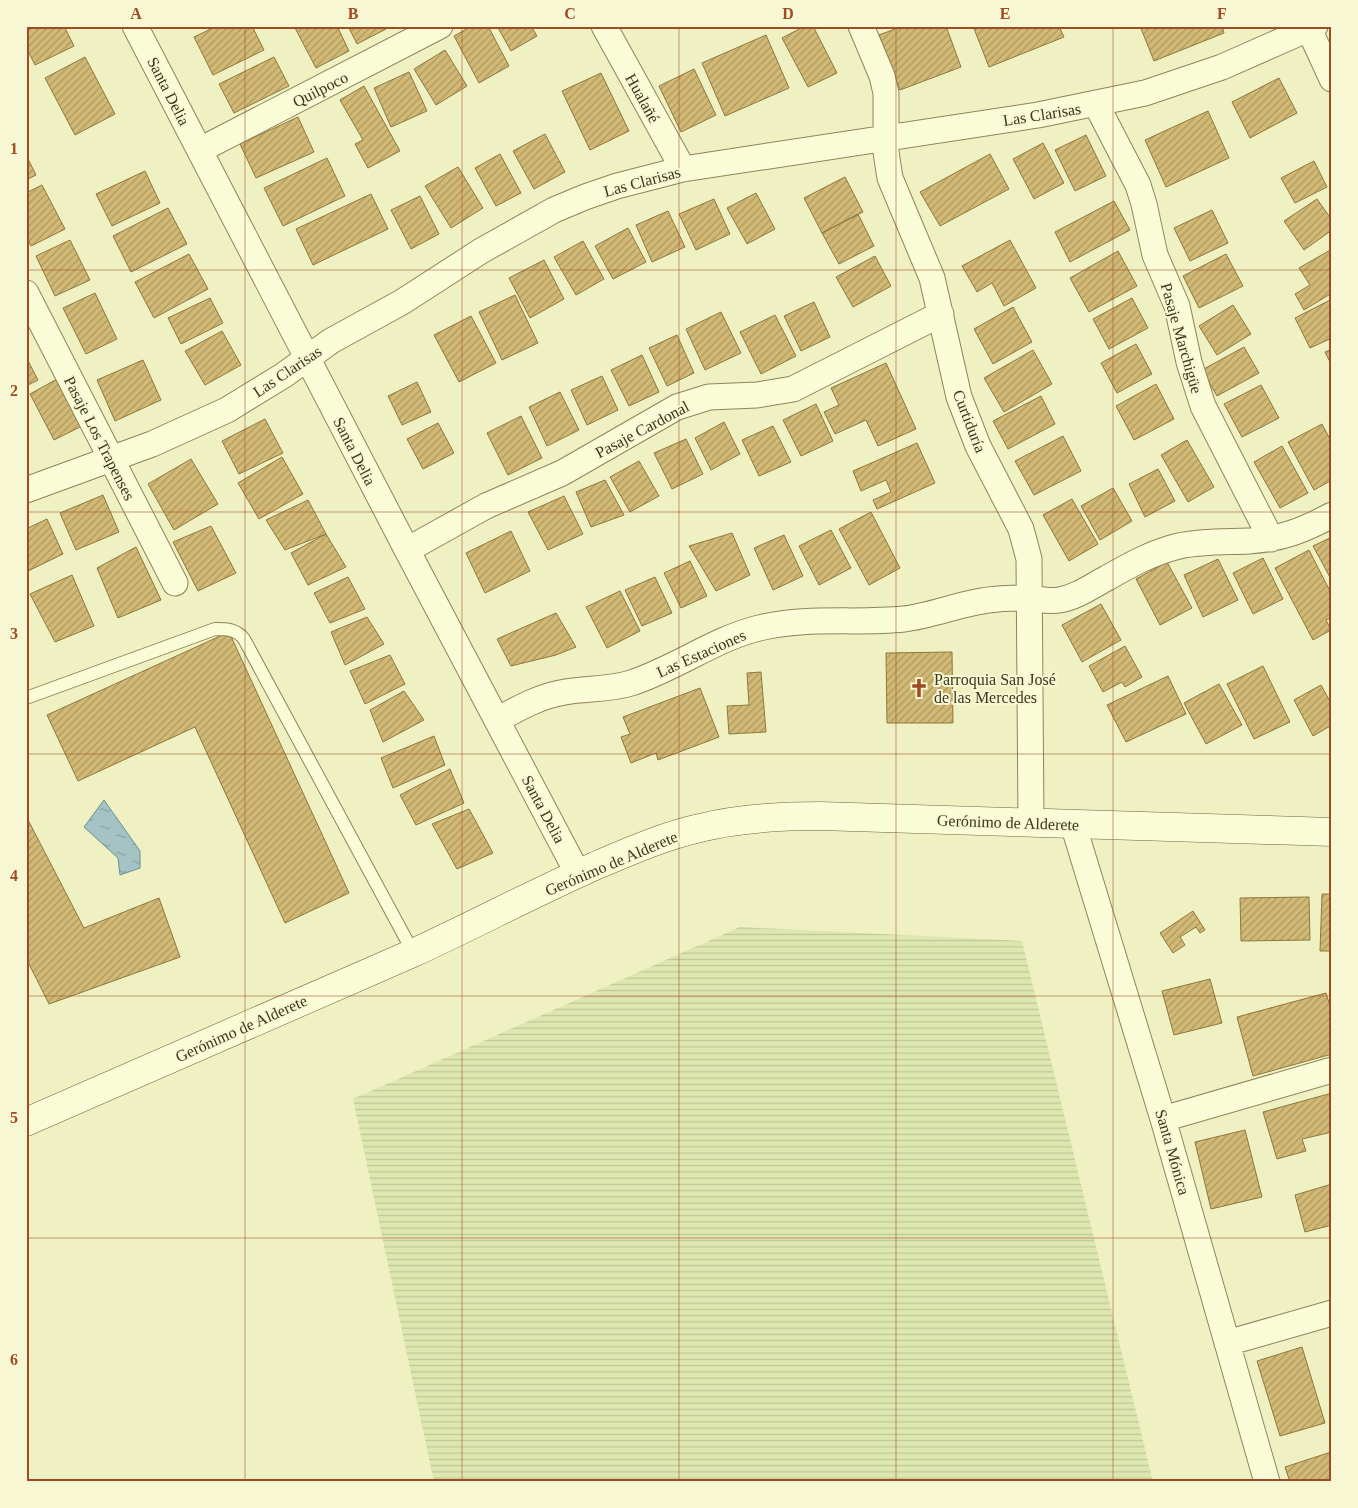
<svg xmlns="http://www.w3.org/2000/svg" width="1358" height="1508" viewBox="0 0 1358 1508" font-family="Georgia,serif">
<defs>
<pattern id="farmland-rules" width="6" height="5" patternUnits="userSpaceOnUse" patternTransform="scale(1.25)"><rect width="6" height="5" fill="#dee7af"/><path d="M0 2.5h6" fill="none" stroke="#bfc796"/></pattern>
<pattern id="water-ripples" width="26" height="14" patternUnits="userSpaceOnUse" patternTransform="scale(1.25)"><rect width="26" height="14" fill="#a5c3c4"/><path d="M2 4q2-2 4 0t4 0M15 11q2-2 4 0t4 0" fill="none" stroke="#889f9f"/></pattern>
<pattern id="building-hatch" width="6" height="6" patternUnits="userSpaceOnUse" patternTransform="scale(1.25)"><rect width="6" height="6" fill="#d2ba76"/><path d="M-1 1l2-2M0 6l6-6M5 7l2-2" fill="none" stroke="#ac9860"/></pattern>
</defs>
<rect width="100%" height="100%" fill="#f0f1c3"/>
<path fill="url(#farmland-rules)" d="M740,927l282,14 131,541h-719l-81,-383z"/>
<path fill="url(#water-ripples)" stroke="#6b9093" d="M104,800l36,51v17l-20,7 -2,-17 -34,-31z"/>
<path fill="url(#building-hatch)" stroke="#8e773c" d="M30,26h34l10,20 -39,19 -9,-18v-19z
M217,26h35l12,24 -51,25 -19,-38z
M294,26h43l12,25 -33,17z
M348,26h36l2,3 -29,15z
M472,26h16l21,40 -30,17 -25,-47z
M497,26h34l6,10 -26,15z
M805,26h8l24,47 -29,14 -26,-49z
M903,26h43l15,41 -61,23 -21,-55z
M973,26h86l5,11 -75,30z
M1140,26h82l2,7 -70,28z
M766,35l23,53 -64,28 -23,-53z
M445,50l22,36 -31,19 -22,-36z
M85,57l30,57 -40,21 -30,-57z
M274,57l15,29 -55,27 -15,-29z
M694,69l22,46 -35,17 -22,-46z
M409,72l18,39 -36,16 -17,-39z
M601,73l28,58 -39,19 -28,-59z
M1279,78l18,35 -47,25 -18,-36z
M364,86l36,65 -32,17 -13,-24 8,-4 -23,-40z
M1208,111l21,47 -63,29 -21,-47z
M298,117l16,35 -58,26 -16,-34z
M545,134l20,38 -31,17 -21,-38z
M1086,135l20,41 -31,15 -20,-41z
M1043,143l21,40 -30,16 -21,-40z
M500,154l21,39 -25,13 -21,-38z
M990,154l19,35 -69,37 -20,-34z
M26,155l10,20 -10,5z
M327,158l18,38 -62,30 -19,-38z
M1314,161l13,26 -32,16 -14,-25z
M458,167l25,41 -32,20 -26,-42z
M145,171l15,32 -48,23 -16,-32z
M845,177l18,35 -41,21 -18,-35z
M42,185l23,44 -34,17 -5,-10v-43z
M756,193l19,36 -28,15 -20,-36z
M371,194l17,35 -75,36 -17,-36z
M420,196l19,38 -28,15 -20,-39z
M714,199l16,35 -34,16 -17,-36z
M1317,199l15,21v10l-28,20 -20,-29z
M1114,201l16,29 -60,32 -15,-30z
M168,208l19,36 -56,28 -18,-36z
M1212,210l16,33 -38,18 -16,-33z
M668,211l17,36 -33,15 -16,-37z
M858,214l16,32 -35,18 -17,-31z
M628,228l18,34 -33,17 -18,-33z
M70,240l20,40 -35,16 -19,-40z
M1010,240l26,48 -32,18 -12,-23 -15,9 -15,-26z
M583,241l21,38 -28,16 -22,-38z
M1332,249v44l-28,17 -9,-16 15,-9 -11,-17z
M1118,251l19,35 -48,26 -19,-34z
M189,254l19,35 -54,29 -19,-36z
M1226,254l17,32 -44,22 -16,-32z
M875,256l16,30 -38,21 -17,-30z
M544,260l20,39 -34,19 -21,-40z
M95,293l22,46 -31,15 -23,-46z
M515,295l23,48 -36,17 -23,-48z
M210,298l13,25 -42,21 -13,-26z
M1132,298l16,30 -39,21 -16,-30z
M1332,299v39l-22,10 -15,-30z
M814,302l16,35 -29,14 -17,-35z
M1233,305l18,29 -34,21 -18,-29z
M1013,307l19,35 -39,22 -19,-35z
M721,312l20,41 -36,17 -19,-41z
M775,315l21,41 -35,18 -21,-42z
M471,316l25,47 -37,19 -25,-47z
M222,331l19,34 -36,20 -20,-34z
M677,335l17,38 -27,13 -18,-38z
M1136,344l16,30 -35,19 -16,-30z
M1244,347l15,26 -42,23 -15,-26z
M1332,349v17l-7,-14z
M1033,350l19,34 -48,28 -20,-34z
M642,355l17,37 -30,14 -18,-36z
M26,357l12,23 -12,6z
M143,360l18,40 -46,21 -18,-41z
M886,363l30,66 -38,17 -12,-26 -31,14 -11,-22 15,-7 -8,-17z
M602,376l16,34 -31,15 -16,-35z
M57,379l25,47 -28,14 -24,-46z
M417,382l14,30 -29,13 -14,-29z
M1156,384l18,35 -40,21 -18,-34z
M1261,385l18,33 -37,19 -18,-33z
M560,392l19,38 -32,16 -18,-39z
M1041,396l14,28 -47,25 -15,-28z
M816,404l17,37 -32,15 -18,-36z
M521,416l21,42 -34,17 -21,-42z
M265,419l18,34 -44,21 -17,-33z
M724,422l16,32 -29,16 -16,-32z
M438,423l16,30 -31,16 -16,-30z
M1322,424l10,19v37l-18,10 -26,-48z
M773,426l18,36 -32,14 -17,-36z
M1063,436l18,35 -47,24 -19,-34z
M686,439l17,35 -31,15 -18,-36z
M1187,440l27,47 -26,15 -27,-47z
M917,443l18,40 -58,26 -4,-9 18,-8 -5,-12 -25,11 -8,-20z
M1282,446l26,47 -28,15 -26,-46z
M282,457l21,37 -44,25 -21,-36z
M191,459l27,45 -44,26 -26,-46z
M639,461l20,35 -29,16 -20,-35z
M1158,469l17,32 -30,16 -16,-33z
M605,480l19,35 -33,12 -15,-35z
M1113,488l19,33 -32,19 -19,-34z
M103,495l16,37 -43,18 -16,-37z
M564,496l19,38 -35,16 -20,-38z
M1072,499l26,45 -29,17 -26,-46z
M308,500l18,34 -41,16 -19,-30z
M871,512l29,56 -31,17 -30,-56z
M47,519l16,35 -37,18v-43z
M211,526l25,47 -38,18 -25,-49z
M831,530l20,38 -32,17 -20,-39z
M511,531l19,40 -45,22 -19,-40z
M732,533l18,42 -34,16 -27,-45z
M326,534l20,33 -38,18 -17,-32z
M784,535l19,41 -30,14 -19,-42z
M1332,537v44l-19,-35z
M136,547l25,53 -43,18 -21,-50z
M1309,550l23,45v22l-6,3 5,10 -18,10 -38,-72z
M1263,558l20,41 -30,15 -20,-41z
M1218,559l20,41 -35,17 -19,-42z
M690,561l17,35 -26,12 -17,-35z
M1167,562l25,46 -32,17 -24,-46z
M72,575l22,51 -39,16 -25,-48z
M348,577l17,32 -35,14 -16,-30z
M655,577l17,36 -30,13 -17,-36z
M620,591l20,40 -33,17 -21,-41z
M1101,604l20,36 -39,22 -20,-37z
M556,613l20,34 -20,8 -45,11 -14,-27z
M367,617l17,27 -39,21 -14,-33z
M229,632l120,261 -64,30 -90,-196 -117,54 -31,-66z
M1125,646l17,31 -17,10 -3,-5 -19,10 -14,-26z
M952,652l1,71h-66l-1,-70z
M390,655l15,29 -40,20 -15,-33z
M1263,666l27,56 -36,17 -27,-55z
M761,672l5,60 -37,2 -2,-28 22,-1 -2,-32z
M1168,676l18,38 -60,28 -19,-37z
M1219,684l23,41 -36,19 -22,-41z
M1321,685l11,20v20l-19,11 -19,-36z
M700,688l19,49 -61,23 -2,-7 -25,10 -10,-26 9,-3 -7,-17z
M404,691l20,29 -41,22 -13,-32z
M434,736l11,29 -52,23 -12,-30z
M450,769l14,34 -48,22 -16,-30z
M469,809l24,44 -36,16 -25,-45z
M26,816l58,112 75,-30 21,59 -131,47 -23,-46z
M1322,894h10v57h-12z
M1309,897l1,43 -69,1 -1,-43z
M1193,911l12,19 -5,3 -4,-6 -16,10 5,8 -12,8 -13,-20z
M1210,979l12,44 -48,12 -12,-44z
M1326,993l6,20v41l-79,22 -16,-59z
M1332,1093v39l-30,7 4,12 -29,8 -14,-47z
M1245,1130l17,67 -51,12 -16,-67z
M1332,1184v41l-27,7 -10,-37z
M1302,1347l23,76 -45,13 -23,-75z
M1331,1452l1,30h-42l-5,-15z"/>
<g fill="none" stroke-linecap="round" stroke-linejoin="round">
<g stroke="#8d8558" stroke-width="14">
<path id="lane" d="M26,698l189,-69c12,0 21,0 29,10l169,313"/>
</g>
<g stroke="#8d8558" stroke-width="27">
<path id="street" d="M135,26l272,524 171,324
M604,26l79,143
M861,26l21,50 4,17v59l4,26 42,100 27,119 19,49 43,83 8,30 2,264
M1309,29l23,50
M1096,104l42,81 6,19 11,51 22,51 12,56 14,44 68,133
M200,150l240,-124
M26,293l149,290
M26,490l126,-46 75,-34 57,-35 47,-34 71,-39 79,-51 73,-41 31,-13 32,-11 66,-17 355,-54 107,-22 77,-26 93,-41
M407,550l79,-44 76,-33 115,-66 32,-10 48,-2 36,-6 148,-75
M497,720c22,-12 43,-24 68,-28 22,-4 44,-2 66,-9 44,-14 83,-44 128,-55 48,-12 97,-4 145,-9 32,-4 61,-18 94,-20 10,-1 21,-1 31,-1 10,1 20,4 30,2 18,-3 33,-14 48,-22 23,-13 46,-26 72,-32 23,-5 46,-4 70,-5 33,-2 55,-11 83,-26
M1073,824l90,295 104,363
M1163,1119l169,-49
M1227,1343l105,-30"/>
</g>
<g stroke="#6f653b" stroke-width="29">
<path id="secondary" d="M26,1122c129,-57 258,-112 387,-169 61,-28 121,-60 182,-87 35,-15 69,-30 105,-38 40,-10 79,-12 120,-12l512,16"/>
</g>
<use href="#lane" stroke="#fafbd7" stroke-width="12"/>
<use href="#street" stroke="#fafbd7" stroke-width="25"/>
<use href="#secondary" stroke="#fafbd7" stroke-width="28"/>
</g>
<path fill="none" stroke="#a04b24" stroke-width="1" stroke-opacity="0.55" d="M245,26v1456M462,26v1456M679,26v1456M896,26v1456M1113,26v1456M26,270h1306M26,512h1306M26,754h1306M26,996h1306M26,1238h1306"/>
<defs>
<g id="church-bare" transform="scale(1.5)"><path d="M-1.2-6h2.4v3.5h3.3v2.4h-3.3V6h-2.4V-.1h-3.3v-2.4h3.3Z" fill="#a04b24" stroke="#f7f8d3" stroke-width="2.5" paint-order="stroke"/></g>
</defs>
<g fill-rule="evenodd">
<use href="#church-bare" x="919" y="688"/>
</g>
<g text-anchor="middle" stroke-width="4" stroke-linejoin="round" paint-order="stroke">
<g font-size="16" fill="#3c361d" stroke="#f7f8d3">
<text transform="translate(320 89) rotate(-27)" y="6">Quilpoco</text>
<text transform="translate(169 91) rotate(63)" y="6">Santa Delia</text>
<text transform="translate(643 98) rotate(61)" y="6">Hualañé</text>
<text transform="translate(1042 114) rotate(-9)" y="6">Las Clarisas</text>
<text transform="translate(642 181) rotate(-15)" y="6">Las Clarisas</text>
<text transform="translate(1182 338) rotate(74)" y="6">Pasaje Marchigüe</text>
<text transform="translate(287 371) rotate(-34)" y="6">Las Clarisas</text>
<text transform="translate(970 421) rotate(69)" y="6">Curtiduría</text>
<text transform="translate(642 429) rotate(-28)" y="6">Pasaje Cardonal</text>
<text transform="translate(100 438) rotate(63)" y="6">Pasaje Los Trapenses</text>
<text transform="translate(355 451) rotate(63)" y="6">Santa Delia</text>
<text transform="translate(701 653) rotate(-24)" y="6">Las Estaciones</text>
<text transform="translate(544 809) rotate(62)" y="6">Santa Delia</text>
<text transform="translate(1008 822) rotate(2)" y="6">Gerónimo de Alderete</text>
<text transform="translate(611 863) rotate(-23)" y="6">Gerónimo de Alderete</text>
<text transform="translate(241 1028) rotate(-24)" y="6">Gerónimo de Alderete</text>
<text transform="translate(1173 1152) rotate(74)" y="6">Santa Mónica</text>
</g>
<g font-size="16" fill="#3c361d" stroke="#f7f8d3" text-anchor="start">
<text x="934" y="685">Parroquia San José<tspan x="934" dy="18">de las Mercedes</tspan></text>
</g>
</g>
<rect width="1358" height="1508" fill="none" stroke="#f7f8d3" stroke-width="55"/>
<rect x="28" y="28" width="1302" height="1452" fill="none" stroke="#a04b24" stroke-width="2"/>
<g font-size="16" text-anchor="middle" font-weight="bold" fill="#a04b24">
<text x="136" y="19">A</text>
<text x="353" y="19">B</text>
<text x="570" y="19">C</text>
<text x="788" y="19">D</text>
<text x="1005" y="19">E</text>
<text x="1222" y="19">F</text>
<text x="14" y="154">1</text>
<text x="14" y="396">2</text>
<text x="14" y="639">3</text>
<text x="14" y="881">4</text>
<text x="14" y="1123">5</text>
<text x="14" y="1365">6</text>
</g>
</svg>
